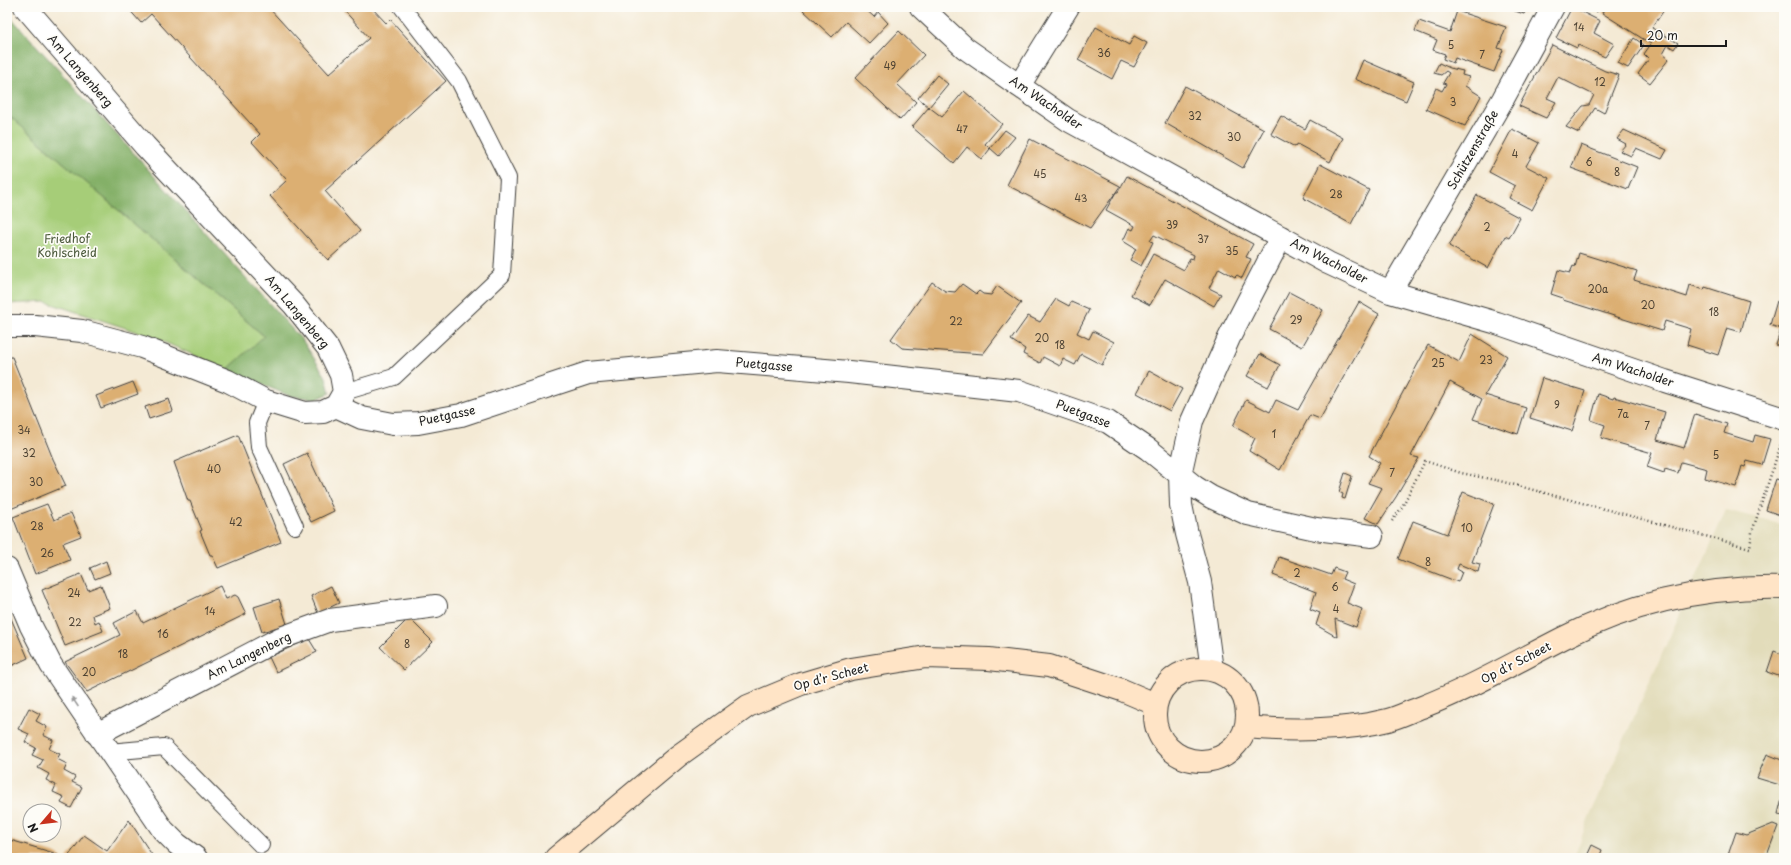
<svg xmlns="http://www.w3.org/2000/svg" width="1791" height="865" viewBox="0 0 1791 865" font-family="'Playpen Sans',sans-serif">
<rect width="100%" height="100%" fill="#fdfcf7"/>
<filter id="ink" filterUnits="userSpaceOnUse"><feTurbulence type="fractalNoise" baseFrequency=".025" numOctaves="2"/><feDisplacementMap in="SourceGraphic" scale="8" xChannelSelector="R" yChannelSelector="G"/><feConvolveMatrix kernelMatrix="1 2 1 2 8 2 1 2 1" color-interpolation-filters="sRGB"/></filter>
<filter id="wash" filterUnits="userSpaceOnUse"><feTurbulence type="fractalNoise" baseFrequency=".012" numOctaves="4" result="noise"/><feDisplacementMap in="SourceGraphic" scale="16" xChannelSelector="R" yChannelSelector="G"/><feGaussianBlur stdDeviation="0.9" result="paint"/><feColorMatrix in="noise" values="0 0 0 0 0 0 0 0 0 0 0 0 0 0 0 0 0 1.4 0 .05"/><feComposite in="paint" operator="in"/></filter>
<g filter="url(#wash)">
<rect width="100%" height="100%" fill="#f4ead5"/>
<path fill="#e2dcba" d="M1726,510l58,15v333h-210l12,-33z"/>
<path fill="#a6cd78" stroke="#61744a" d="M7,114l258,223 -38,33 -74,-33 -107,-35 -39,2z"/>
<path fill="#84b068" stroke="#506642" d="M7,13l296,328 23,36 4,16 -13,6 -27,-3 -63,-26 37,-34 -257,-222z"/>
<g id="blocks">
<path fill="#dcaf72" d="M127,7h141l61,67 40,-36 -28,-31h30l15,16 4,-4 56,62 -121,110 35,40 -32,29 -58,-64 17,-16 -35,-38 8,-8 -109,-120 -10,9z
M806,7h57l11,10 4,-5 10,11 -19,20 -23,-21 -14,15 -29,-27z
M1503,7h24l-3,7z
M1572,7l28,14 -6,12 20,11 -9,13 -27,-12 -1,3 -21,-10z
M1587,7h13l-3,5z
M1605,7h54l5,3 -12,18 26,15 -4,6 -6,-4 -5,9 6,5 -19,24 -12,-9 11,-15 -5,-5 7,-10 -49,-31z
M1457,11l49,16 -8,21 5,2 -9,22 -39,-14 -2,5 -10,-4 2,-5 -12,-4 4,-10 -22,-9 4,-10 31,11z
M1096,27l33,18 5,-9 13,7 -13,24 -13,-6 -9,18 -34,-19z
M899,31l25,24 -27,29 19,18 -16,18 -45,-42z
M1634,38l10,7 -16,23 -10,-5z
M1552,45l53,26 14,4 -15,38 -9,-5 -16,25 -13,-6 17,-21 6,-1 5,-10 -36,-18 -11,21 9,4 -10,16 -27,-12z
M1363,60l51,22 -8,19 -51,-22z
M1439,63l11,5 13,3 -1,4 7,2 -4,9 16,10 -16,30 -39,-17 10,-21 6,3 4,-7 -3,-1 6,-10 -3,-2 -5,4 -7,-2z
M937,75l11,9 -19,23 13,10 22,-26 38,33 -17,20 5,5 -8,10 -15,-12 -13,16 -42,-36 17,-20 -11,-9z
M1185,86l79,43 -21,39 -78,-45z
M1281,116l24,13 5,-9 33,18 -13,24 -33,-18 -2,3 -24,-13z
M1512,129l27,14 -13,23 23,12 -17,32 -23,-12 6,-12 -26,-14z
M1005,130l10,7 -16,19 -9,-8z
M1624,130l43,20 -5,9 -26,-11 -5,8 -11,-5 6,-7 -9,-5z
M1030,139l90,47 -4,6h2l9,-16 126,68 -7,13 5,2 -9,19 -5,-3 -2,2 -16,-9 -10,20 12,6 -7,12 -49,-27 -15,26 -19,-10 22,-41 31,16 6,-12 3,1 1,-4 -40,-20 -4,6 3,1 -12,24 -11,-6 6,-11 -13,-8 6,-13 4,2 2,-4 -29,-16 10,-18 -26,36 -83,-43z
M1581,145l56,22 -9,22 -57,-21z
M1320,164l49,26 -18,34 -48,-26z
M1477,195l43,23 -11,20 -4,-2 -17,32 -39,-22z
M1579,253l58,18 -3,9 53,17 3,-12 14,5 1,-3 44,14 -8,31 -14,-4 -9,27 -31,-10 4,-16 -26,-8 -3,10 -99,-31v-2l-12,-4 7,-24 12,3 3,-7 2,1z
M932,282l13,9 10,1 7,-8 14,10 3,-3 4,3 8,1 6,-9 24,17 -38,51 -81,-6 -11,-9z
M1289,292l34,18 -21,37 -33,-18z
M1056,299l13,7 2,-4 18,8 -12,23 12,6 4,-8 21,11 -12,23 -21,-11 -6,11 -12,-6 -3,7 -17,-9 -3,6 -17,-9 2,-5 -14,-9 17,-24 12,6z
M1777,301l7,2v45l-8,-3 5,-16 -11,-4z
M1359,302l20,12 -59,105 -10,-4 -30,55 -31,-19 6,-13 -22,-12 13,-26 24,12 6,-12 22,10z
M1472,334l35,22 -22,39 41,13 -8,26 -45,-15 9,-20 -32,-17 -39,74 8,2 -23,39 -18,27 -13,-6 17,-30 -14,-5 12,-20 -11,-7 59,-111 31,17z
M1260,354l20,11 -12,22 -21,-11z
M7,357h5l41,102 13,27 -58,24z
M1149,371l33,18 -12,22 -33,-18z
M1542,378l43,13 -13,40 -42,-13z
M133,382l5,12 -37,14 -5,-12z
M1598,394l15,5 1,-2 51,15 -8,28 27,8 11,-34 32,10 -3,9 29,9 2,-7 15,4 -8,26 -15,-4 -2,6 -3,-1 -6,21 -31,-9 2,-9 -26,-7 -3,11 -13,-4 -1,4 -17,-6 5,-14 -51,-15 4,-13 -14,-5z
M169,399l4,12 -24,8 -4,-12z
M238,435l43,107 -63,26 -6,-13h-2l-10,-24 2,-1 -12,-29h-2l-14,-39z
M307,453l27,58 -23,11 -27,-58z
M1345,473l7,3 -7,23 -3,-1 1,-4 -4,-2z
M1776,479l8,2v19l-4,15 -14,-5z
M1463,492l31,12 -22,58 8,2 -2,8 -19,-8 -2,5 5,3 -4,10 -60,-23 15,-38 34,13z
M47,504l7,16 17,-7 10,23 -18,7 7,17 -35,14 -22,-57z
M1279,557l52,18 3,-7 11,4 -3,7 12,5 -7,19 15,6 -6,18 -21,-8 2,18 -21,-12 4,-12 -10,-4 6,-17 -43,-17z
M106,561l4,12 -15,6 -5,-11z
M81,574l7,16 13,-5 9,23 -17,7 2,8 4,-2 4,10 -38,15 -23,-56z
M220,586l6,13 9,-4 3,2 8,17 -159,78 -22,-30 55,-27 -6,-12 23,-12 6,12z
M331,586l8,17 -21,10 -7,-17z
M279,599l8,25 -25,8 -8,-25z
M7,609l21,49 -21,10z
M409,618l24,24 -29,28 -24,-23z
M309,639l8,13 -41,20 -7,-15z
M1774,651l10,4v23l-17,-6z
M29,708l11,6 -4,7 11,6 -4,8 10,5 -4,9 11,5 -3,5 10,5 -3,7 11,6 -3,5 10,5 -11,21 -10,-5 3,-6 -11,-5 3,-7 -10,-5 3,-6 -11,-6 5,-8 -11,-5 4,-7 -11,-6 4,-8 -11,-5z
M1767,754l17,7v15l-4,9 -23,-7z
M1783,794h1v21l-6,-1z
M129,820l25,38h-87l17,-23 23,16z
M1773,824l5,2 -12,32h-39l9,-26 10,3z
M7,839l47,14 9,5h-56z
M1592,845l10,5 -3,8h-13z"/>
</g>
</g>
<g filter="url(#ink)">
<use href="#blocks" fill-opacity="0" stroke="#3c3b38" stroke-width="1"/>
<g fill="none" stroke-linecap="round" stroke-linejoin="round">
<g stroke="#3c3b38" stroke-width="18">
<path id="lane" d="M344,392l50,-15 108,-102 6,-97 -49,-97 -57,-74
M266,401l-9,22 2,24 36,79
M109,752l55,-5 97,98"/>
</g>
<g stroke="#3c3b38" stroke-width="24">
<path id="street" d="M921,7l44,41 103,72 260,143 62,29 107,31 168,58 119,38
M1019,86l49,-79
M1390,292l113,-193 50,-92
M7,326h28l47,5 60,16 86,34 38,20 39,12 18,-1 13,-6 8,-14 -3,-17 -13,-27 -34,-43 -149,-159 -120,-139
M336,406l26,12 31,6 25,-1 43,-8 127,-42 129,-12 132,11 170,19 89,31 40,27 47,38 16,10 37,17 68,15 56,7
M7,569l24,57 20,39 112,165 14,14 19,14
M1212,670l-12,-88 -13,-48 -6,-29 -1,-30 12,-54 37,-83 52,-101
M97,734l184,-96 49,-18 106,-14"/>
</g>
<g stroke="#3c3b38" stroke-width="24">
<path id="secondary" d="M1155 715a46 46 0 1 1 92 0a46 46 0 1 1-92 0Z
M1246,727c43,4 99,4 142,-7 11,-3 23,-9 34,-13 49,-19 94,-45 141,-69 69,-35 144,-52 221,-50
M556,858l122,-102 70,-50 53,-22 50,-15 75,-12 63,2 60,7 73,24 33,14"/>
</g>
<path stroke="#3c3b38" stroke-width="2.5" stroke-dasharray="1 3" stroke-linecap="butt" d="M1392,521l10,-14 23,-46 36,12 39,8 250,67 2,-16 29,-88"/>
<use href="#lane" stroke="#fff" stroke-width="16"/>
<use href="#street" stroke="#fff" stroke-width="22"/>
<use href="#secondary" stroke="#ffe4c6" stroke-width="22"/>
</g>
<defs><path id="oneway-solid" d="M-6-.8H1V-3.2L6.5 0L1 3.2V.8H-6Z"/></defs>
<use fill="#999" href="#oneway-solid" transform="translate(75 702) rotate(-124)"/>
</g>
<g text-anchor="middle" stroke-width="3.5" stroke-linejoin="round" paint-order="stroke">
<g font-size="10" fill="#4c4132">
<text x="1579" y="31">14</text>
<text x="1451" y="49">5</text>
<text x="1104" y="57">36</text>
<text x="1482" y="59">7</text>
<text x="890" y="70">49</text>
<text x="1600" y="86">12</text>
<text x="1453" y="106">3</text>
<text x="1195" y="120">32</text>
<text x="962" y="133">47</text>
<text x="1234" y="141">30</text>
<text x="1515" y="158">4</text>
<text x="1589" y="166">6</text>
<text x="1617" y="176">8</text>
<text x="1040" y="178">45</text>
<text x="1336" y="198">28</text>
<text x="1081" y="202">43</text>
<text x="1172" y="229">39</text>
<text x="1487" y="231">2</text>
<text x="1203" y="243">37</text>
<text x="1232" y="255">35</text>
<text x="1598" y="293">20a</text>
<text x="1648" y="309">20</text>
<text x="1714" y="316">18</text>
<text x="1296" y="324">29</text>
<text x="956" y="325">22</text>
<text x="1042" y="342">20</text>
<text x="1060" y="349">18</text>
<text x="1486" y="364">23</text>
<text x="1438" y="367">25</text>
<text x="1557" y="409">9</text>
<text x="1623" y="418">7a</text>
<text x="1647" y="430">7</text>
<text x="24" y="434">34</text>
<text x="1274" y="438">1</text>
<text x="29" y="457">32</text>
<text x="1716" y="459">5</text>
<text x="214" y="473">40</text>
<text x="1392" y="477">7</text>
<text x="36" y="486">30</text>
<text x="236" y="526">42</text>
<text x="37" y="530">28</text>
<text x="1467" y="532">10</text>
<text x="47" y="557">26</text>
<text x="1428" y="566">8</text>
<text x="1297" y="577">2</text>
<text x="1335" y="591">6</text>
<text x="74" y="597">24</text>
<text x="1336" y="613">4</text>
<text x="210" y="615">14</text>
<text x="75" y="626">22</text>
<text x="163" y="638">16</text>
<text x="407" y="648">8</text>
<text x="123" y="658">18</text>
<text x="89" y="676">20</text>
</g>
<g font-size="12" fill="#1c1c1c" stroke="#fdfcf7">
<text transform="translate(80 71) rotate(49)" y="4">Am Langenberg</text>
<text transform="translate(1046 103) rotate(34)" y="4">Am Wacholder</text>
<text transform="translate(1473 150) rotate(-60)" y="4">Schützenstraße</text>
<text transform="translate(1329 261) rotate(27)" y="4">Am Wacholder</text>
<text transform="translate(297 312) rotate(50)" y="4">Am Langenberg</text>
<text transform="translate(764 365) rotate(5)" y="4">Puetgasse</text>
<text transform="translate(1633 370) rotate(18)" y="4">Am Wacholder</text>
<text transform="translate(1083 414) rotate(21)" y="4">Puetgasse</text>
<text transform="translate(447 416) rotate(-12)" y="4">Puetgasse</text>
<text transform="translate(249 656) rotate(-26)" y="4">Am Langenberg</text>
<text transform="translate(1516 663) rotate(-27)" y="4">Op d’r Scheet</text>
<text transform="translate(831 677) rotate(-15)" y="4">Op d’r Scheet</text>
</g>
<g font-size="12" fill="#4c5a3c" stroke="#fdfcf7">
<text x="67" y="243">Friedhof<tspan x="67" dy="14">Kohlscheid</tspan></text>
</g>
</g>
<rect width="1791" height="865" fill="none" stroke="#fdfcf7" stroke-width="24"/>
<g transform="translate(42 823) rotate(242)"><circle r="19" fill="#fdfcf7" stroke="#a3a29f"/>
<path d="M0-3L7 15L0 10L-7 15Z" fill="#c8321e"/>
<text y="-6" font-size="11" font-weight="bold" text-anchor="middle" fill="#1c1c1c">N</text>
</g>
<path d="M1641 40v6h85v-6" fill="none" stroke="#1c1c1c" stroke-width="2"/>
<text x="1647" y="40" font-size="12" fill="#1c1c1c" stroke="#fdfcf7" stroke-width="3" paint-order="stroke">20 m</text>
</svg>
